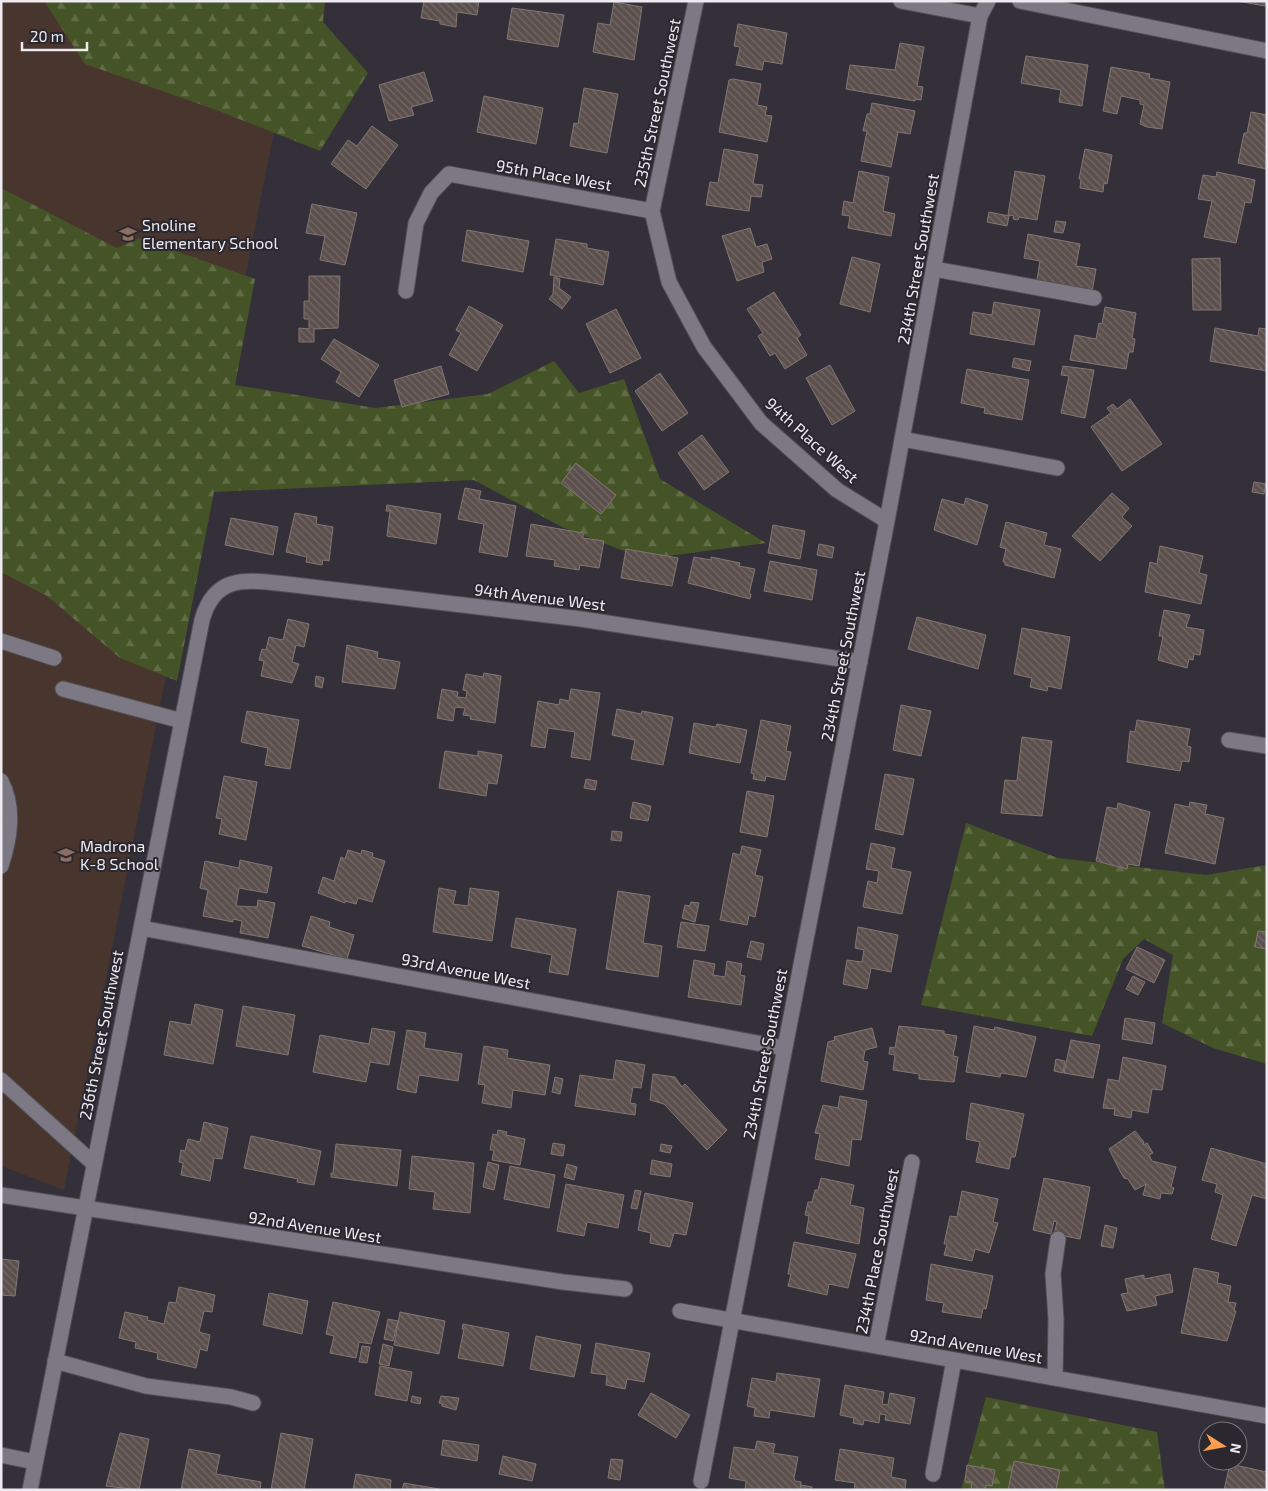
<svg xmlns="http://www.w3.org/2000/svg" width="1268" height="1491" viewBox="0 0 1268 1491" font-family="'Exo 2',sans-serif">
<defs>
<pattern id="forest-firs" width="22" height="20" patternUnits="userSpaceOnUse" patternTransform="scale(1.25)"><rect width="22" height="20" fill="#455426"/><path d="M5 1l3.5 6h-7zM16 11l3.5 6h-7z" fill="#606d46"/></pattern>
<pattern id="building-back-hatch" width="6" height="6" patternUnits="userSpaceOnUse" patternTransform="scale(1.25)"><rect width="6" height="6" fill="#5c504d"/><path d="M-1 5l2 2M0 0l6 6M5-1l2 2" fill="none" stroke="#746967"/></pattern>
</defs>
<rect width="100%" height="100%" fill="#34303a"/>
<path fill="#48352d" d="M1,1h299l-236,1189 -63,-24z"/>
<path fill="url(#forest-firs)" d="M44,1h281l-2,21 45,51 -48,78 -101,-40 -134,-47z
M1,188l116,60 22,-10 116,41 -20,106 140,23 113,-14 66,-33 25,32 45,-14 36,100 106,64 -121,16 -81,-31 -90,-48 -260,12 -37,189 -57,-23 -73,-62 -46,-24z
M966,823l92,35 148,17 61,-10v199l-54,-16 -51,-25 11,-68 -29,-16 -21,20 -31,77 -171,-31z
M986,1397l171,35 8,58h-204z"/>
<path fill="url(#building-back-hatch)" stroke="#837673" d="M424,1h55l-2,14 -20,-3 -1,15 -16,-3v-3l-19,-3z
M1237,1h29l-1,5z
M614,2l28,5 -8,53 -41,-8 5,-29 12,2z
M512,8l52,7 -6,32 -51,-8z
M738,24l49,9 -5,31 -18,-3 -2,9 -26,-5 4,-18 -6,-1z
M900,43l24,4 -7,39 6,1 -2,13 -6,-1v2l-69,-12 4,-24 45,5z
M1026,56l62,9 -6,41 -23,-4 2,-12 -40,-7z
M1111,67l39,7 -1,4 21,4 -8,47 -15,-2 -7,-3 4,-19 -4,-1v-4l-19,-4 -4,18 -14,-3z
M424,72l9,29 -22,6 3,8 -25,6 -10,-36z
M733,79l28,5 -4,21 10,2 -2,8 7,1 -5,26 -48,-10 10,-52z
M584,88l34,6 -11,59 -37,-7 4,-23 4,1z
M484,96l59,12 -7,36 -59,-12z
M872,103l43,8 -5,23 -12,-2 -7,35 -30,-6 6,-30h-4l4,-17h3z
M1251,112l16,3 -1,54 -28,-6 6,-30h3z
M372,126l26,19 -32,44 -35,-25 17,-24 9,6z
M724,149l34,6 -5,29 10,1 -2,12 -10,-1 -2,15 -43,-6 4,-23 8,1z
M1085,149l27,6 -5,29 -3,-1 -1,9 -23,-4 1,-9h-2z
M859,171l30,6 -6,34 12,3 -4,22 -43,-8 2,-12 -8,-1 2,-14 9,2z
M1015,171l30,5 -8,44 -18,-3 -1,3 -5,-1 1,-3 -6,-1z
M1217,172l38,8 -4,23 -6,-1 -9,41 -32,-6 8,-36 -14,-2 5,-24 13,2z
M312,204l45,9 -12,52 -25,-5 5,-24 -19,-3z
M989,212l20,4 -2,10 -20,-4z
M1056,221l10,1 -3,11 -9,-1z
M750,228l6,19 11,-3 5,15 -10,3 2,10 -27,9 -15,-45z
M467,230l62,11 -6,31 -61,-11z
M1028,234l52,10 -4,22 20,3 -4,23 -55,-12 3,-19 -16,-3z
M556,239l31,5v4l22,4 -6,33 -53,-10z
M852,257l28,7 -10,48 -30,-8z
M1220,258l1,52h-28l-1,-51z
M309,276h31l-2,52 -24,1v13h-15v-14l10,1v-10h-5v-18h5z
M554,277l6,2 -1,9 12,9 -9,12 -13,-10 4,-5z
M774,292l27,43 -4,3 10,17 -22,14 -10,-16 -5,3 -12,-20 5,-3 -16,-24z
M994,302l46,8 -6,35 -64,-11 3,-22 19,3z
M469,306l34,19 -26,46 -28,-16 12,-22 -5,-3z
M1105,307l31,6 -4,25 3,1 -2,13h-4l-3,17 -56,-9 5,-25 21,4 3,-16 3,1z
M616,309l25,49 -31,15 -24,-49z
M1215,328l43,8 1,-8 8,1v42l-57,-10z
M334,339l45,26 -20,32 -23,-15 5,-10 -20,-13z
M1014,358l17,3 -2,10 -17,-4z
M830,365l25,46 -23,14 -26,-47z
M441,366l8,28 -47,13 -8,-27z
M1063,366l31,4 -9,48 -24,-5 8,-37 -8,-1z
M967,369l62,11 -7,40 -38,-7 1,-5 -24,-5z
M660,373l28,40 -26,18 -27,-40z
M1130,399l32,45 -40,27 -31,-44 20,-14 -4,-5 6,-4 4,5z
M702,435l27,37 -25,18 -26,-37z
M576,463l40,32 -15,19 -40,-31z
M1254,482l12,2 -2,10 -12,-2z
M465,488l16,3 -2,8 37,7 -9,51 -28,-5 5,-28 -26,-5z
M1112,493l17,15 -7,9 10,9 -32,35 -28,-25z
M966,498l22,7 -11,40 -43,-15 8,-31 22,6z
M387,505l54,9 -5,30 -49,-8 3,-25h-4z
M295,513l22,4 -1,7 17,3 -4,34 -6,-1 -1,5 -16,-3 1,-5 -21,-5z
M231,518l47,9 -5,28 -48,-10z
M1006,522l41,11 -3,12 17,4 -7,29 -49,-13v-3h-2l3,-13 -6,-2z
M531,524l52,9v5l21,3 -5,27 -19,-3 -1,5 -25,-4 1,-6 -29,-4z
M773,525l32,6 -5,28 -32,-6z
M819,544l15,3 -2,11 -15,-3z
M1160,546l43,10 -4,17 8,2 -6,29 -56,-12 5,-30 7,2z
M626,549l52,9 -6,28 -51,-8z
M694,557l17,3v-3l29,6 -1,3 16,3 -6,25h2l-1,5 -62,-16z
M770,561l47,9 -5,30 -48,-9z
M1164,610l26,5 -4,12 18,3 -4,25 -6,-1 -1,6 -4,-1 -2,9 -29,-8 5,-24h-4z
M917,617l69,18 -8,34 -70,-20z
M288,619l21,5 -5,23 -8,-2 -4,17 7,2 -7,19 -31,-7 3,-15 -5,-1 3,-11 4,1 3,-13 14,3z
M1022,628l48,9 -9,52 -13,-3 -1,5 -17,-4 2,-9 -18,-4z
M347,645l31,7 -1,6 23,4 -5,27 -53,-7z
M484,673l17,3 -6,47 -25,-4 1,-3 -8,-1 2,-7 -10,-1 -2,14 -16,-3 5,-29 16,3 -1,5 9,1 1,-7 -4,-1 3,-16 17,3z
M316,676l8,2 -2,10 -7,-2z
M571,689l29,4 -10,67 -19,-3 4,-25 -27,-4 -3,20 -14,-2 7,-45 21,4 1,-6 9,2z
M901,705l30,6 -10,45 -28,-6z
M617,709l24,5 1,-3 31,6 -10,48 -32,-6 4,-19 -23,-5z
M247,711l52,9 -9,49 -25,-4 3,-17 -27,-6z
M761,720l30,6 -5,25 5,1 -6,28 -19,-4 -1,5 -12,-2 1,-5 -3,-1z
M1137,720l53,9 -3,17 4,1 -2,15 -7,-1 -2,10 -53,-9 3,-31 5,1z
M694,723l22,4 1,-3 30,6 -7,33 -51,-10z
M1022,737l30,4 -10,75 -41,-3 4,-33 12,1z
M445,751l33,5v-5l24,4 -5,29 -9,-1 -2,13 -47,-8z
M885,774l29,5 -11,56 -28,-6z
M224,776l33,6 -11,58 -27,-6 3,-15 -6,-1z
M586,779l11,2 -2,9 -11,-2z
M747,791l27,5 -7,41 -27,-5z
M633,802l18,4 -3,15 -18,-3z
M1190,802l17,3 -2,9 19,4 -9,46 -50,-11 10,-49 14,3z
M1118,803l32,9 -11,54 -11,-2 -1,5 -31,-8 11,-54 10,2z
M612,831l10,1 -1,9 -10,-1z
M871,843l24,5 -4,20 20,4 -9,42 -39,-7 5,-26 9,2 2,-12 -13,-2z
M742,846l19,4 -6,25 8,2 -8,40 -6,-2 -2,10 -27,-5 13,-67 7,2z
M348,850l13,4 1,-4 11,3 -1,4 13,4 -13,41 -14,-4 -2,6 -11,-3v2l-27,-10 5,-16 11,4 7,-24 4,2z
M240,860l32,7 -5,26 -28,-5 -3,18 21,1 1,-7 17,3 -7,35 -28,-5 2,-12 -9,-2v3l-30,-6 5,-26 -8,-2 5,-27 34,7z
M439,888l17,3 -3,13 15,2 2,-18 29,4 -7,49 -59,-9z
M618,891l32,5 -7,47 19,3 -4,31 -52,-8z
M691,902l8,1 -4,19 -13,-4 3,-13 5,1z
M311,916l19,6 -1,5 25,8 -7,24 -45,-13z
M516,918l60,11 -8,46 -19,-3 3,-17 -41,-8z
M681,922l28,4 -4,25 -28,-4z
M858,927l40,8 -7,37 -20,-4 -4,21 -24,-5 4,-24 15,2 2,-12 -9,-2z
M1258,931l9,1v17l-12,-2z
M751,941l13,3 -3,16 -14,-3z
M1137,947l28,13 -11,23 -28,-14z
M694,960l21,4 -2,11 12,2 2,-16 15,3 -2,11 5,1 -4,29 -53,-8z
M1133,976l12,6 -7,13 -12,-6z
M195,1004l28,6 -10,54 -49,-9 6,-34 21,4z
M243,1006l52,9 -7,40 -52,-9z
M1125,1018l30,5 -3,21 -30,-5z
M899,1026l45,5v3l13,2 -4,20 5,1 -4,25 -35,-3v-5l-26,-4 2,-15 -6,-1 1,-7 5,1z
M974,1026l20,4 1,-3 41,10 -10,40 -25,-4 -1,4 -34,-5z
M372,1028l23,4 -6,33 -19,-3 -4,20 -53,-10 7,-37 49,9z
M872,1028l5,19 -12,3 -2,11 5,1 -5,28 -42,-9 7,-39 7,-2 -1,-3z
M407,1030l19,3 -2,15 38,6 -4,27 -39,-6 -3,18 -19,-4z
M1071,1040l29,5 -7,33 -29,-5z
M484,1046l24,4 -1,8 43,7 -5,30 -32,-5 -2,18 -29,-5 3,-18 -7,-1z
M1123,1057l43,9 -4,24 -10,-1 -4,24 -16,-3 -1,8 -17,-3 1,-6 -12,-1 5,-29 11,2z
M1056,1059l9,2 -2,12 -9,-2z
M616,1060l29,5 -4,23 -8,-1 -3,16 6,1 -1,11 -60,-9 5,-31 33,5z
M653,1074l22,3 7,10 3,-3 42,46 -20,20 -43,-46 -14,-4z
M555,1077l8,2 -3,15 -8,-2z
M840,1096l27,5 -6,39 -9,-1 -3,27 -34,-7 5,-25 -5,-1 8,-28 15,3z
M971,1103l53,11 -9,43h-4l-2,12 -33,-7 4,-20 -14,-3z
M204,1122l24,6 -6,31 -8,-1 -4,23 -29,-6 2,-12 -4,-1 2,-12 4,1 3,-12 12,3z
M498,1130l9,2 -1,3 19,4 -5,26 -28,-5 2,-10h-4l3,-16 4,1z
M1135,1131l9,11 -1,3 4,-2 6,10 -4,2 3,6 24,6 -5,20 3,1 -2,6 -11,-1 -1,6 -17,-4 3,-11 -11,6 -7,-11 -4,-1 -3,-5 -12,-24z
M251,1136l70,15 -7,34 -17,-3 1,-3 -54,-11z
M553,1143l12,2 -2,11 -12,-2z
M336,1144l65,6 -4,36 -66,-9v-4h2z
M661,1144l11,2 -2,7 -10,-2z
M1211,1148l56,16v35l-15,-4 -16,51 -25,-7 12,-44 -8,-3 2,-8 -15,-4z
M412,1156l62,7 -4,50 -37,-4 2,-17 -26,-3z
M652,1160l20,4 -2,13 -20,-3z
M488,1162l11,3 -5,25 -11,-3z
M567,1164l10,3 -3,13 -10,-3z
M510,1166l45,9 -6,33 -45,-9z
M821,1178l33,7 -4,20 14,3 -5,36 -53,-11 3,-17 -4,-1 3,-13h4l3,-12h3z
M1044,1178l46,9 -10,52 -26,-5 3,-12 -3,-1 -3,13 -18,-4z
M566,1184l58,11 -6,33 -31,-6 -3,14 -27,-5z
M635,1190l6,1 -4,18 -6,-1z
M962,1191l36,8 -5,23 5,1 -9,30 -14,-4 -3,12 -28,-6 3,-11h-3l6,-28 7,1z
M645,1193l48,10 -7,32 -12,-2 -4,14 -20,-4 1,-10 -13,-3z
M1105,1225l12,3 -4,20 -12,-2z
M794,1242l62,12 -8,34 -19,-4 -2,11 -39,-9 3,-12h-3z
M1,1259l18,2 -4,35 -14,-1z
M931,1264l62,12 -7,33 -3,-1 -2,10 -39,-6 2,-9 -18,-3z
M1194,1268l25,5 -2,10 14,3 -3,16 8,1 -2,8h2l-9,30 -46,-8z
M1170,1274l3,18 -18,4 2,9 -30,6 -6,-17 7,-1 -3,-14 19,-4v4z
M179,1287l36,8 -3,17 -8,-1 -5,21 11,3 -3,16 -7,-2 -4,19 -39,-9 1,-6 -23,-5 1,-6 -17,-4 6,-26 23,5 -1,3 17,4 5,-22 7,1z
M269,1293l39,8 -6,33 -39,-9z
M333,1302l47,10 -9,32 -12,-2 -3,16 -26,-5 4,-17 -8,-2z
M400,1312l45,9 -6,33 -45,-9z
M388,1319l10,2 -5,20 -9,-2z
M463,1324l46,9 -6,33 -45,-8 6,-29h-2z
M536,1336l45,9 -7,32 -44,-8z
M596,1343l54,10 -6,29 -17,-3 -2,10 -19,-4 1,-10 -16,-2z
M383,1344l10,3 -4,19 -10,-2z
M362,1346l8,1 -3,16 -8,-1z
M380,1366l32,6 -5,29 -32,-6z
M777,1373l43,6 -6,38 -44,-7 -1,8 -15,-2 1,-8 -8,-2 5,-28 24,4z
M845,1385l39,7 -2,12 6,1 2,-12 25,5 -5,26 -25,-4 1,-5 -6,-1 -1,9 -15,-3 -1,5 -10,-2 1,-5 -14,-3z
M651,1393l39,22 -14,23 -38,-23z
M412,1396l9,2 -1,6 -9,-2z
M441,1396l18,2 -3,12 -14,-4v-2l-3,-1z
M120,1433l29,6 -10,51 -33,-4z
M281,1433l32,6 -9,51h-33z
M443,1440l36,5 -2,16 -36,-6z
M757,1441l18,3 -2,9 25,4 -4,21 1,3 6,1 -1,8h-55l1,-9 -17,-3 5,-31 21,3z
M189,1449l31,6 -4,19 45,8 -1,8h-79z
M840,1449l54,9 -3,19 15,3 -1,10h-51l1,-7 -20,-3z
M503,1456l33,8 -4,17 -33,-7z
M611,1459l12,1 -3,20 -12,-2z
M1014,1461l46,9 -4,20h-48z
M1230,1464l37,8v18h-43z
M967,1465l28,5 -3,16 -6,-1 -1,5h-14l1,-8 -7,-1z
M356,1474l35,6 -1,10h-37z
M404,1483l35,6v1h-37z
M801,1485l11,2 -1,3h-10z"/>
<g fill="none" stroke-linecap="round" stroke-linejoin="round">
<g stroke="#524f57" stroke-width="17">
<path id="minor" d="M696,1l-44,210 17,71 35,65 57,76 76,67 50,31
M901,1l79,15
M1020,1l247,50
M934,269l160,29
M406,291l10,-68 15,-30 18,-19 203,37
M902,439l155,29
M1,641l53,17
M63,689l119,32
M1229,740l38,6
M1,781c14,27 9,57 0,85
M141,928l643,120
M1,1080l92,83
M1,1195l562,87 62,7
M680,1311l587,105
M876,1346l36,-184
M55,1361l91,25 85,11 22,6
M1055,1378l1,-59 -3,-45 5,-35
M1,1455l34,7
M933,1474l21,-114
M701,1481l186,-960 93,-505 8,-15
M30,1490l172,-870c13,-46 44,-40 84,-36l295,35 279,43"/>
</g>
<use href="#minor" stroke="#7d7984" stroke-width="15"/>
</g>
<defs>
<g id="school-bare" transform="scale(1.35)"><path d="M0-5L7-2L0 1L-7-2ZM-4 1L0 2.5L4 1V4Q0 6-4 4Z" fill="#8d6e63" stroke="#2a272f" stroke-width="2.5" paint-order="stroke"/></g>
</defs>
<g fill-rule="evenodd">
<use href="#school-bare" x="128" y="234"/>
<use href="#school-bare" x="66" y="855"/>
</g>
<g text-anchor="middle" stroke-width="4" stroke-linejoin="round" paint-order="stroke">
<g font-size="16" fill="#edebf1" stroke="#2a272f">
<text transform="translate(657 103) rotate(-78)" y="6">235th Street Southwest</text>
<text transform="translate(554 175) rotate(10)" y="6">95th Place West</text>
<text transform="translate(918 259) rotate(-80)" y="6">234th Street Southwest</text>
<text transform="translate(812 440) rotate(42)" y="6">94th Place West</text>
<text transform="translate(540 597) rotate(7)" y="6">94th Avenue West</text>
<text transform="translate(843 656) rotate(-79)" y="6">234th Street Southwest</text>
<text transform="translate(466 971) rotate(11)" y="6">93rd Avenue West</text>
<text transform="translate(101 1035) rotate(-79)" y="6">236th Street Southwest</text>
<text transform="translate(765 1054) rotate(-79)" y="6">234th Street Southwest</text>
<text transform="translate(315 1227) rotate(9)" y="6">92nd Avenue West</text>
<text transform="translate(877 1251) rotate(-79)" y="6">234th Place Southwest</text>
<text transform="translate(976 1346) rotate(10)" y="6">92nd Avenue West</text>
</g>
<g font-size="16" fill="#edebf1" stroke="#2a272f" text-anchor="start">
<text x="142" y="231">Snoline<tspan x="142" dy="18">Elementary School</tspan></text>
<text x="80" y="852">Madrona<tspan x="80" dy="18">K-8 School</tspan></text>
</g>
</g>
<rect width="1268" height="1491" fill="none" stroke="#edebf1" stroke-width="5"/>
<g transform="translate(1223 1446) rotate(101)"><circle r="24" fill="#2a272f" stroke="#78757d"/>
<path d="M0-4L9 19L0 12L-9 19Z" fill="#fb9e50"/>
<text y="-8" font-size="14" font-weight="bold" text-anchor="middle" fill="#edebf1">N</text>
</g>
<path d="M22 42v8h65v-8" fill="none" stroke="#edebf1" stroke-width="2.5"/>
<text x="30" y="42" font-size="15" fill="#edebf1" stroke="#2a272f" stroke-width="4" paint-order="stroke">20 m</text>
</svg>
